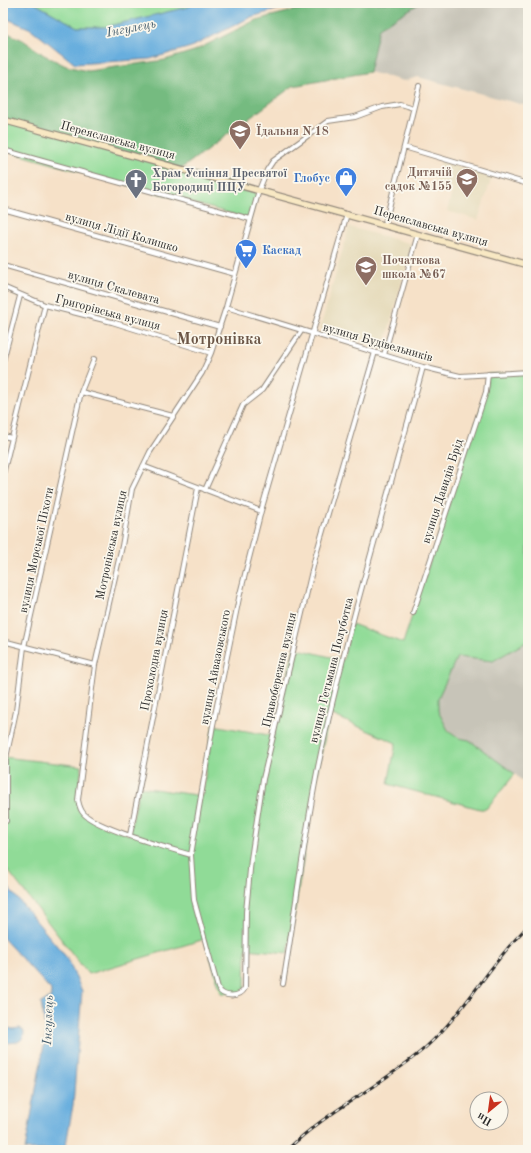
<svg xmlns="http://www.w3.org/2000/svg" width="531" height="1153" viewBox="0 0 531 1153" font-family="'Old Standard TT',serif">
<rect width="100%" height="100%" fill="#fbf7ec"/>
<filter id="ink" filterUnits="userSpaceOnUse"><feTurbulence type="fractalNoise" baseFrequency=".025" numOctaves="2"/><feDisplacementMap in="SourceGraphic" scale="8" xChannelSelector="R" yChannelSelector="G"/><feConvolveMatrix kernelMatrix="1 2 1 2 8 2 1 2 1" color-interpolation-filters="sRGB"/></filter>
<filter id="wash" filterUnits="userSpaceOnUse"><feTurbulence type="fractalNoise" baseFrequency=".012" numOctaves="4" result="noise"/><feDisplacementMap in="SourceGraphic" scale="16" xChannelSelector="R" yChannelSelector="G"/><feGaussianBlur stdDeviation="0.9" result="paint"/><feColorMatrix in="noise" values="0 0 0 0 0 0 0 0 0 0 0 0 0 0 0 0 0 1.4 0 .05"/><feComposite in="paint" operator="in"/></filter>
<g filter="url(#wash)">
<rect width="100%" height="100%" fill="#f6e1c8"/>
<path fill="#e5daba" d="M441,162l51,15 -14,43 -31,-9 6,-23 -18,-5z
M349,227l63,17 -28,103 -64,-18z"/>
<path fill="#c7c4b8" d="M420,3h91l17,4v99l-110,-29 -14,4 -35,-9 10,-44z
M528,641v146l-13,-13 -46,-34 -10,-2 -11,-9 -10,-18v-13l19,-41 36,4z"/>
<path fill="#90db97" stroke="#5e8361" d="M34,3h161l-7,4 -83,20h-28z
M3,120l256,70 -9,29 -247,-69z
M528,372v269l-35,20 -36,-4 -19,41v13l10,19 11,8 10,2 46,34 -29,35h-6l-92,-25 8,-41 -66,-29 -12,54 -30,185 -42,-4 -1,39 -6,6 -18,-1 -16,-54 -117,35 -85,-110v-107l79,9c-1,10 -5,23 -4,34 1,22 35,28 51,35l11,-48 62,9 11,-71 61,11 20,-88 49,12 9,-36 51,19 83,-251 2,-18z"/>
<path fill="#74bb80" stroke="#507356" d="M323,3h97l-41,25 -10,44 -76,14 -111,82 -179,-48v-89l20,9 21,15 22,11 22,5 77,-11 29,-9 62,-31z"/>
<path fill="#67aede" stroke="#496c84" d="M3,3h31l43,24h28l83,-20 7,-4h106l-50,14 -60,30 -41,12 -75,5 -44,-35 -28,-12z
M3,881l64,77 15,33 -9,114 -8,45h-40l21,-116 -5,-31 10,-6v-7l-48,-52z
M3,1027l10,2 7,-1 4,3c0,14 -11,11 -21,12z"/>
</g>
<g filter="url(#ink)">
<g fill="none" stroke-linecap="round" stroke-linejoin="round">
<g stroke="#90867a" stroke-width="6">
<path id="street" d="M404,147l124,37
M3,150l247,69
M3,209l232,65
M347,214l-86,297 -22,87 -26,127 -22,130 3,45 24,88c5,10 22,10 27,0l1,-76 5,-53 12,-80 52,-221 60,-206
M385,224l34,-138
M3,265l217,62
M3,287l42,18 67,17 99,31
M226,307l197,60 37,9 68,-4
M384,355l34,-121
M3,361l17,-65
M81,392l92,24
M3,436l9,2
M143,466l118,45
M3,474l42,-169
M205,490l38,-85 19,-15 40,-60
M413,613l73,-221 2,-18
M3,641l92,24
M6,821v-63l10,-47 8,-64 57,-255 13,-33
M130,835l68,-347
M191,855c-23,-7 -92,-26 -107,-41 -4,-4 -5,-9 -6,-14l17,-135 27,-119 10,-57 18,-37 52,-79 9,-20 15,-46 33,-117 8,-20 6,-9 55,-40 27,-4 27,-10 18,-3 13,4
M283,984c12,-72 21,-145 35,-217 28,-135 69,-267 105,-400"/>
</g>
<g stroke="#90867a" stroke-width="8">
<path id="secondary" d="M3,120l525,145"/>
</g>
<use href="#street" stroke="#fff" stroke-width="4"/>
<use href="#secondary" stroke="#f8e8c3" stroke-width="5.5"/>
<g stroke="#2b2b2b" stroke-width="3">
<path id="rail" d="M287,1150c42,-41 95,-64 139,-103 39,-35 64,-84 102,-121"/>
</g>
<use href="#rail" stroke="#fbf7ec" stroke-width="1.5" stroke-dasharray="4.5" stroke-linecap="butt"/>
</g>
</g>
<defs>
<g id="school-pin" transform="scale(1.15)"><path d="M0 17L-7.5 6A9.5 9.5 0 1 1 7.5 6Z" fill="#8d6e63" stroke="#fbf7ec"/><path d="M0-5L7-2L0 1L-7-2ZM-4 1L0 2.5L4 1V4Q0 6-4 4Z" fill="#fff"/></g>
<g id="shop-pin" transform="scale(1.15)"><path d="M0 17L-7.5 6A9.5 9.5 0 1 1 7.5 6Z" fill="#3f7fe0" stroke="#fbf7ec"/><path d="M-5-2.5h2.3a2.7 3.5 0 0 1 5.4 0H5L5.5 6h-11ZM-1.5-2.5h3a1.5 2.3 0 0 0-3 0Z" fill="#fff"/></g>
<g id="church-pin" transform="scale(1.15)"><path d="M0 17L-7.5 6A9.5 9.5 0 1 1 7.5 6Z" fill="#6b7280" stroke="#fbf7ec"/><path d="M-1.2-6h2.4v3.5h3.3v2.4h-3.3V6h-2.4V-.1h-3.3v-2.4h3.3Z" fill="#fff"/></g>
<g id="supermarket-pin" transform="scale(1.15)"><path d="M0 17L-7.5 6A9.5 9.5 0 1 1 7.5 6Z" fill="#3f7fe0" stroke="#fbf7ec"/><path d="M-6-5.5h2.5l.6 2H6L4.5 2H-2.5L-4.4-4H-6ZM-1.5 3.2a1.3 1.3 0 1 0 .1 0ZM3 3.2a1.3 1.3 0 1 0 .1 0Z" fill="#fff"/></g>
</defs>
<g fill-rule="evenodd">
<use href="#school-pin" x="240" y="131"/>
<use href="#shop-pin" x="346" y="178"/>
<use href="#school-pin" x="467" y="179"/>
<use href="#church-pin" x="136" y="180"/>
<use href="#supermarket-pin" x="246" y="250"/>
<use href="#school-pin" x="366" y="267"/>
</g>
<g text-anchor="middle" stroke-width="3.5" stroke-linejoin="round" paint-order="stroke">
<g font-size="12" font-weight="bold" fill="#785e54" stroke="#fbf7ec" text-anchor="start">
<text x="256" y="135">Їдальня N 18</text>
<text x="452" y="176" text-anchor="end">Дитячій<tspan x="452" dy="14">садок №155</tspan></text>
<text x="382" y="264">Початкова<tspan x="382" dy="14">школа №67</tspan></text>
</g>
<g font-size="12" fill="#2b2b2b" stroke="#fbf7ec">
<text transform="translate(118 140) rotate(15)" y="4">Переяславська вулиця</text>
<text transform="translate(431 226) rotate(16)" y="4">Переяславська вулиця</text>
<text transform="translate(122 232) rotate(16)" y="4">вулиця Лідії Колишко</text>
<text transform="translate(114 287) rotate(16)" y="4">вулиця Скалевата</text>
<text transform="translate(108 312) rotate(15)" y="4">Григорівська вулиця</text>
<text transform="translate(378 342) rotate(16)" y="4">вулиця Будівельників</text>
<text transform="translate(442 491) rotate(-72)" y="4">вулиця Давидів Брід</text>
<text transform="translate(111 545) rotate(-78)" y="4">Мотронівська вулиця</text>
<text transform="translate(36 550) rotate(-78)" y="4">вулиця Морської Піхоти</text>
<text transform="translate(154 660) rotate(-79)" y="4">Прохолодна вулиця</text>
<text transform="translate(215 667) rotate(-79)" y="4">вулиця Айвазовського</text>
<text transform="translate(279 670) rotate(-77)" y="4">Правобережна вулиця</text>
<text transform="translate(331 670) rotate(-76)" y="4">вулиця Гетьмана Полуботка</text>
</g>
<g font-size="12" font-weight="bold" fill="#5b616d" stroke="#fbf7ec" text-anchor="start">
<text x="152" y="177">Храм Успіння Пресвятої<tspan x="152" dy="14">Богородиці ПЦУ</tspan></text>
</g>
<g font-size="12" font-weight="bold" fill="#366cbe" stroke="#fbf7ec" text-anchor="end">
<text x="330" y="182">Глобус</text>
<text x="262" y="254" text-anchor="start">Каскад</text>
</g>
<g font-size="13" font-style="italic" fill="#40596a" stroke="#fbf7ec">
<text transform="translate(131 27) rotate(-11)" y="5">Інгулець</text>
<text transform="translate(47 1020) rotate(-88)" y="5">Інгулець</text>
</g>
<g font-size="16" font-weight="bold" fill="#6b5647" stroke="#fbf7ec">
<text x="219" y="344">Мотронівка</text>
</g>
</g>
<rect width="531" height="1153" fill="none" stroke="#fbf7ec" stroke-width="16"/>
<g transform="translate(489 1111) rotate(209)"><circle r="19" fill="#fbf7ec" stroke="#a8a59f"/>
<path d="M0-3L7 15L0 10L-7 15Z" fill="#c8321e"/>
<text y="-6" font-size="11" font-weight="bold" text-anchor="middle" fill="#2b2b2b">Пн</text>
</g>
</svg>
